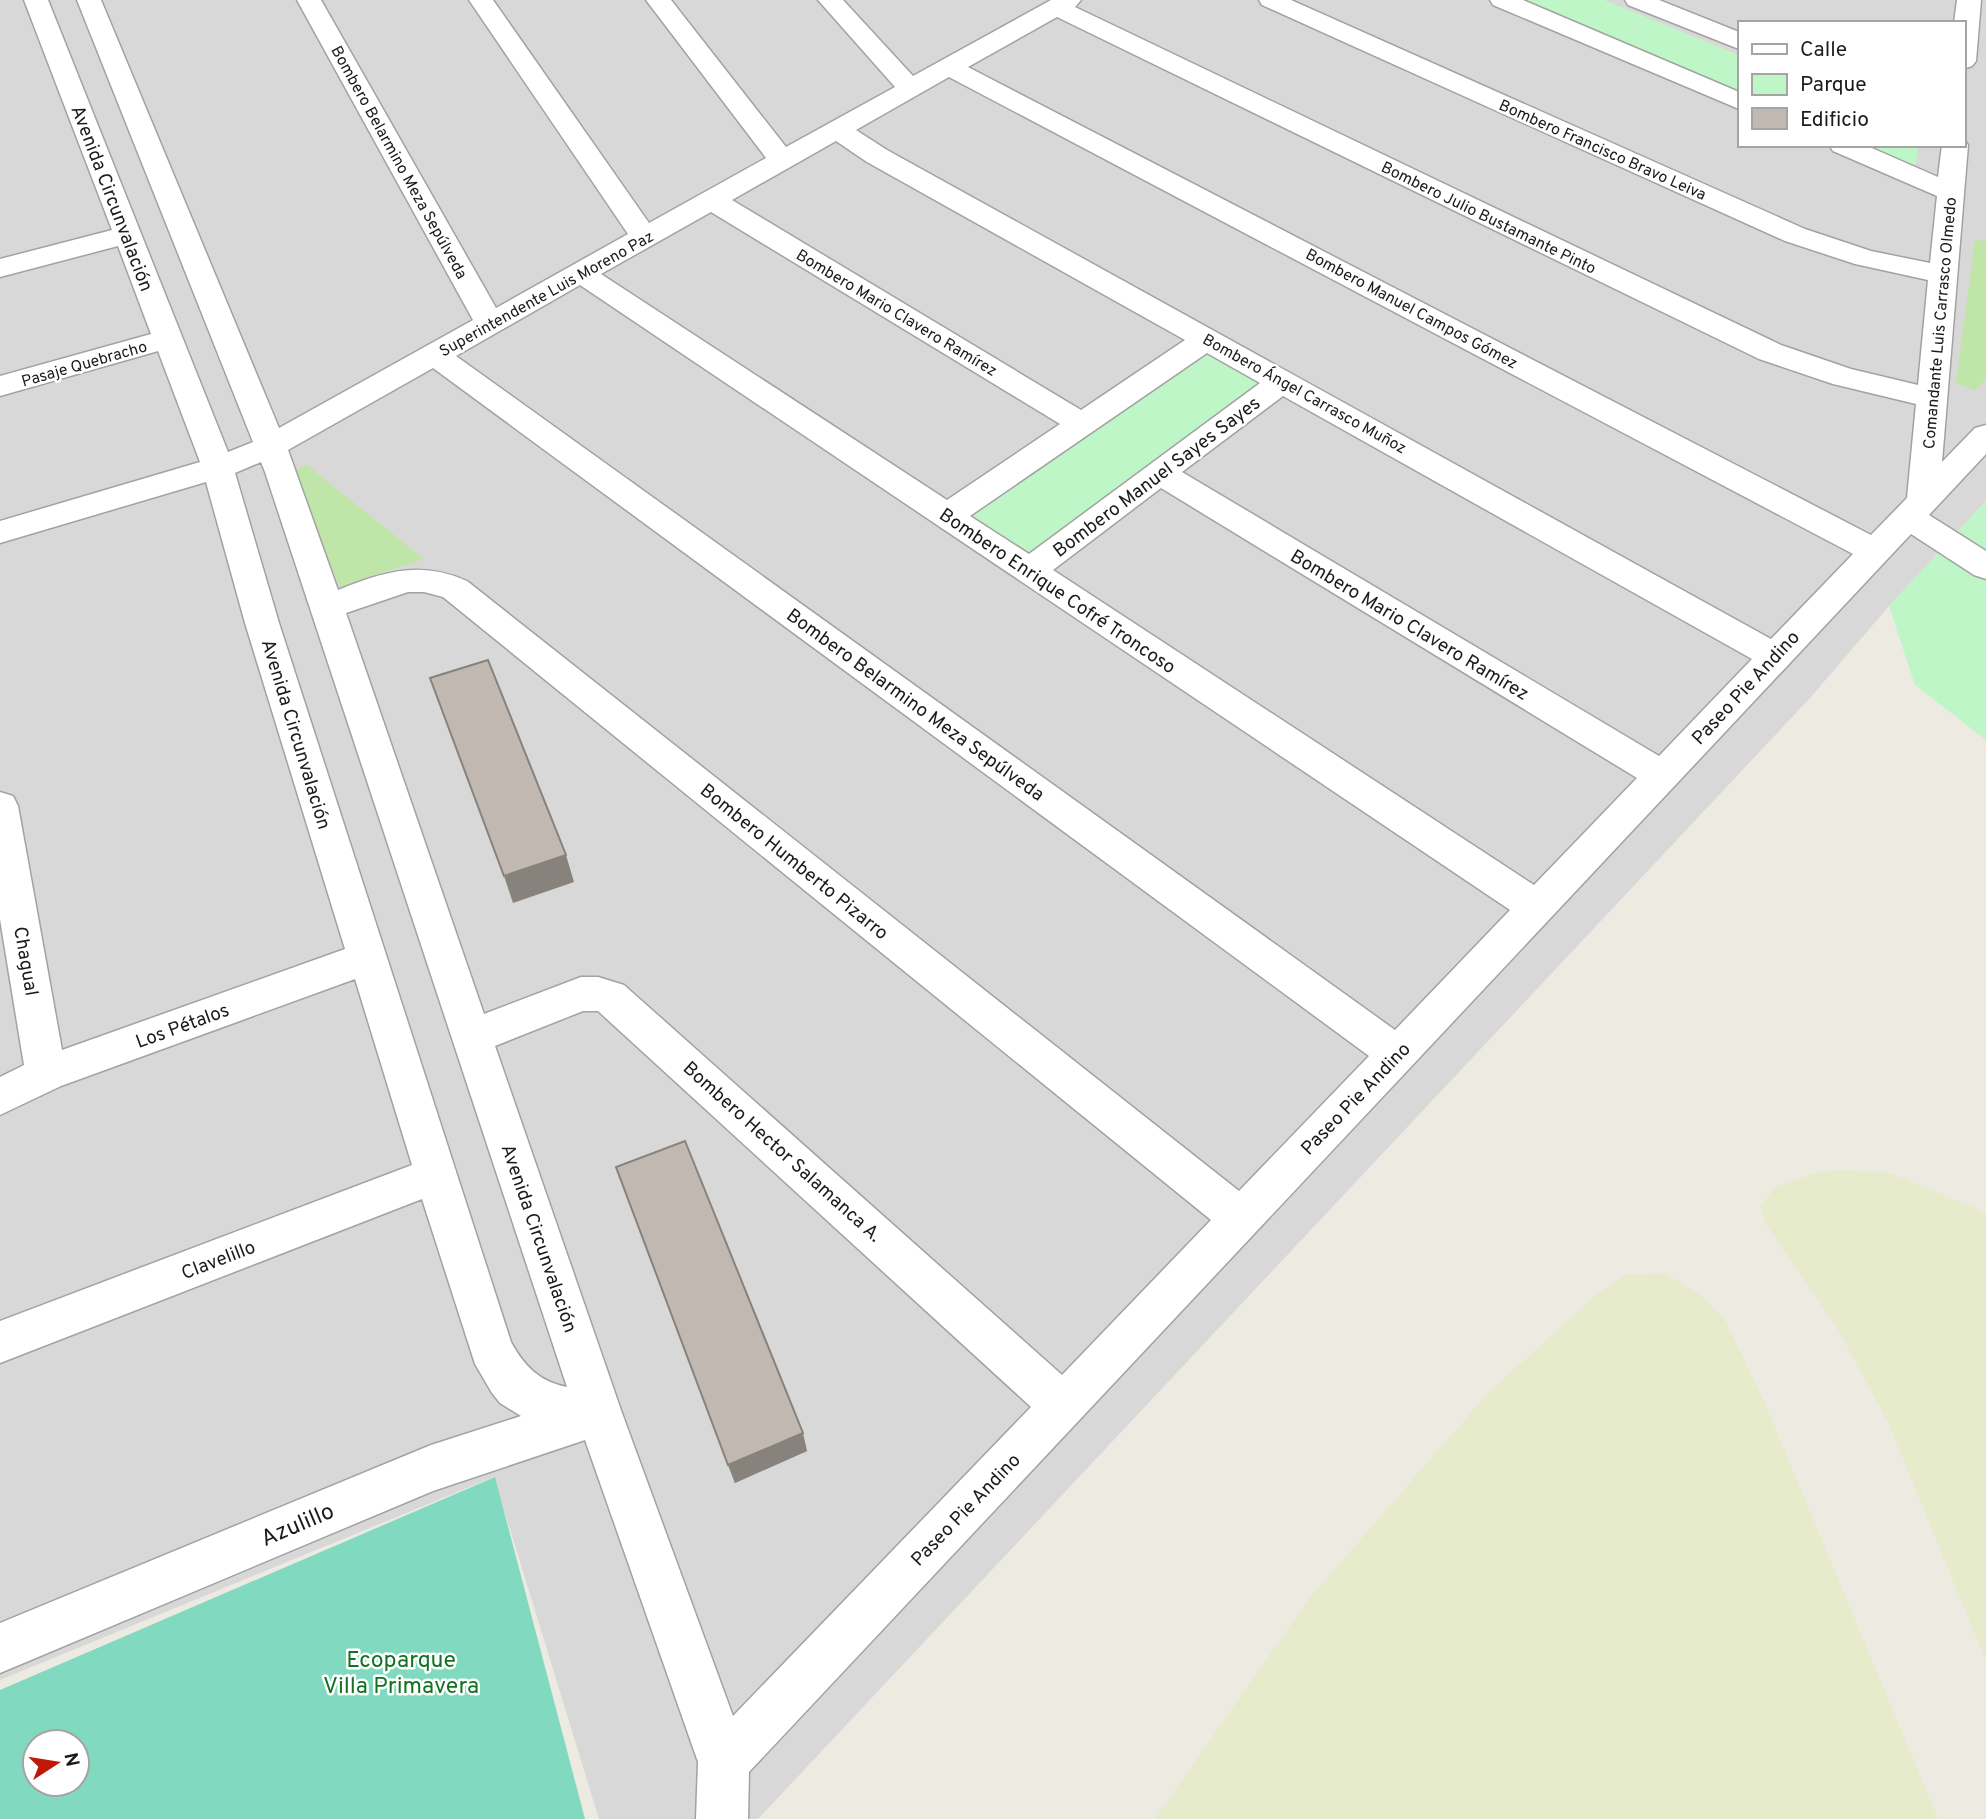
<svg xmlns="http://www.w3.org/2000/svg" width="1986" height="1819" viewBox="0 0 1986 1819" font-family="Overpass,sans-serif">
<rect width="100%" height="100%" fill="#eceae1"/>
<path fill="#d9d8d8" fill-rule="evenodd" d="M0,0h1986v501l-97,105 -79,92 -1052,1121h-159l-105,-342 -494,203zM1739,23h224v122h-224z"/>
<path fill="#e6ebcc" d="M1837,1170l54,3 95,40v448l-98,-239 -51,-94 -70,-102 -7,-20 16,-19 40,-14z
M1662,1273l35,19 28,28 38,79 175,420h-783l154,-220 178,-205 109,-99 28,-20z"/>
<path fill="#c0e5a8" d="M1975,239l11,3v136l-10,13 -20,-8z
M307,465l117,94 -84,28 -50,-115z"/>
<path fill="#bef6c8" d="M1518,0h86l135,55v40z
M1857,145h61l-2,20z
M1209,348l56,32 -238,177 -60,-40z
M1986,501v239l-71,-55 -26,-79z"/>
<path fill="#81d9c0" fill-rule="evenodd" d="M495,1477l90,342h-585v-129zM35,1742h42v42h-42z"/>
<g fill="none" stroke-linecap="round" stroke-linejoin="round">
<g stroke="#a2a2a2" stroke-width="3">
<path id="minor" d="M24,0h24l180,452 25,-10 -176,-442h24l178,428 194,-108 -176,-320h24l175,308 132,-74 -159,-234h24l156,223 117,-65 -120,-158h25l115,147 109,-60 -77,-87h25l70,76 138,-76h30l-6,7 706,338 70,24 67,16 10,-105 -73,-16 -70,-23 -523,-236 -3,-5h32l514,229 66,22 59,12 7,-67 -104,-45 -4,-6h36l73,32 4,-32h21l1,-6 4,6 -26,317 33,-34 11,-3v29l-57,61 57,36v28l-12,-4 -63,-41 -1162,1238 -1,47h-52l2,-57 -113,-322 -152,51 -433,182v-50l431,-178 90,-29 -21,-13 -8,-10 -17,-29 -53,-165 -422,164v-42l412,-156 -57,-186 -294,107 -61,29v-38l24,-12 -24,-146v-127l13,4 5,10 44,244 283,-101 -100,-326 -39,-141 -206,61v-22l200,-59 -42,-111 -158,45v-20l151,-42 -33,-88 -118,31v-18l112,-29zM1057,17l702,342 74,25 83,20 -9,94 -36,37 -903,-468zM949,77l904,477 -82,85 -884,-489 -31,-20zM836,141l31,21 318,178 -104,70 -349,-210zM711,212l349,212 -113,76 -346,-226zM580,285l930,625 -115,120 -939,-674zM1207,353l53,30 -231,171 -59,-38zM433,368l936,688 -130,135 -772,-610c-48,-21 -83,-9 -129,9l-50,-140zM1283,396l469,263 -93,97 -477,-284zM261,462l4,10 302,915c-27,-5 -43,-21 -56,-45l-232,-719 -44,-150zM1161,488l476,290 -103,107 -481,-315zM408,592h16l19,5 768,623 -149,155 -438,-390 -26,-8h-17l-97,37 -138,-401zM583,1011h15l433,396 -298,309 -111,-303 -127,-367z
M1490,0h33l216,92v17l-246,-104z
M1625,0h34l80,32v17l-111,-44z
M1957,0h24l-5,61 -4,5 -9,3v-46h-9z"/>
</g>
<use href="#minor" fill="#fff" fill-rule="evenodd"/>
</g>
<path fill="#a69f98" d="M616,1167l191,284 -72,32z"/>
<path fill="#87827c" d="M566,855l8,27 -61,21 -9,-27z
M803,1433l4,18 -72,32 -7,-18z"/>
<path fill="#c1b9b1" stroke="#87827c" stroke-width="2" d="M488,660l78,195 -62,21 -74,-198z
M685,1141l118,292 -75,32 -112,-298z"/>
<g text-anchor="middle" stroke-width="5" stroke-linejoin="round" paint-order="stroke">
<g font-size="16" fill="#1b1b1b" stroke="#fff">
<text transform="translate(1603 149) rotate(24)" y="6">Bombero Francisco Bravo Leiva</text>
<text transform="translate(400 162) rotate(61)" y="6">Bombero Belarmino Meza Sepúlveda</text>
<text transform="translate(1489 217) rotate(26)" y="6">Bombero Julio Bustamante Pinto</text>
<text transform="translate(546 293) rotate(-29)" y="6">Superintendente Luis Moreno Paz</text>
<text transform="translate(1412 308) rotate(28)" y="6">Bombero Manuel Campos Gómez</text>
<text transform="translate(897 312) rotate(31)" y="6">Bombero Mario Clavero Ramírez</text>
<text transform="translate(1939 323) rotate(-85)" y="6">Comandante Luis Carrasco Olmedo</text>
<text transform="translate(84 363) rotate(-16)" y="6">Pasaje Quebracho</text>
<text transform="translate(1305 393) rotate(29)" y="6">Bombero Ángel Carrasco Muñoz</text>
</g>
<g font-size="19" fill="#1b1b1b" stroke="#fff">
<text transform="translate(113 198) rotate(69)" y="7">Avenida Circunvalación</text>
<text transform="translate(1156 476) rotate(-37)" y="7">Bombero Manuel Sayes Sayes</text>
<text transform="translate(1058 590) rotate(34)" y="7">Bombero Enrique Cofré Troncoso</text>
<text transform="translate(1410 624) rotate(31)" y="7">Bombero Mario Clavero Ramírez</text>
<text transform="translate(1745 687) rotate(-47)" y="7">Paseo Pie Andino</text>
<text transform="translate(916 704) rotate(36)" y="7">Bombero Belarmino Meza Sepúlveda</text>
<text transform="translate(297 734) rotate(73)" y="7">Avenida Circunvalación</text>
<text transform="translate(795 861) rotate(39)" y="7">Bombero Humberto Pizarro</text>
<text transform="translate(27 961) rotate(80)" y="7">Chagual</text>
<text transform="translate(182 1025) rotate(-20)" y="7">Los Pétalos</text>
<text transform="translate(1355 1098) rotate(-46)" y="7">Paseo Pie Andino</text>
<text transform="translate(783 1151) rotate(42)" y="7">Bombero Hector Salamanca A.</text>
<text transform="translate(540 1238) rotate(71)" y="7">Avenida Circunvalación</text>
<text transform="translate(218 1259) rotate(-21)" y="7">Clavelillo</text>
<text transform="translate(965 1509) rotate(-46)" y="7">Paseo Pie Andino</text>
</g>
<g font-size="23" fill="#1b1b1b" stroke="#fff">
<text transform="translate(297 1524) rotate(-23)" y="8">Azulillo</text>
</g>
<g font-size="23" fill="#0f7321" stroke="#fff">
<text x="401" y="1667">Ecoparque<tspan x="401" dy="26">Villa Primavera</tspan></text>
</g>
</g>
<rect x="1738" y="21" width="228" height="126" fill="#ffffff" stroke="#a4a4a4" stroke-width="2"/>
<rect x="1752" y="44" width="35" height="10" fill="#ffffff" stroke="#a4a4a4" stroke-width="2"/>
<text x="1800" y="56" font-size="21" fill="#1b1b1b">Calle</text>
<rect x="1752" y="74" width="35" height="21" fill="#bef6c8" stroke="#a4a4a4" stroke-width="2"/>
<text x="1800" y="91" font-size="21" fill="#1b1b1b">Parque</text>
<rect x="1752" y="108" width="35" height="21" fill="#c1b9b1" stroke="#a4a4a4" stroke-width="2"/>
<text x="1800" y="126" font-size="21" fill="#1b1b1b">Edificio</text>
<g transform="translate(56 1763) rotate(78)"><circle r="33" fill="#ffffff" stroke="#a4a4a4" stroke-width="2"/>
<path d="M0-5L12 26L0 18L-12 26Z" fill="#be1908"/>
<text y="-10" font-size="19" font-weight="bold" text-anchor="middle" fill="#1b1b1b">N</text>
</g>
</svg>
